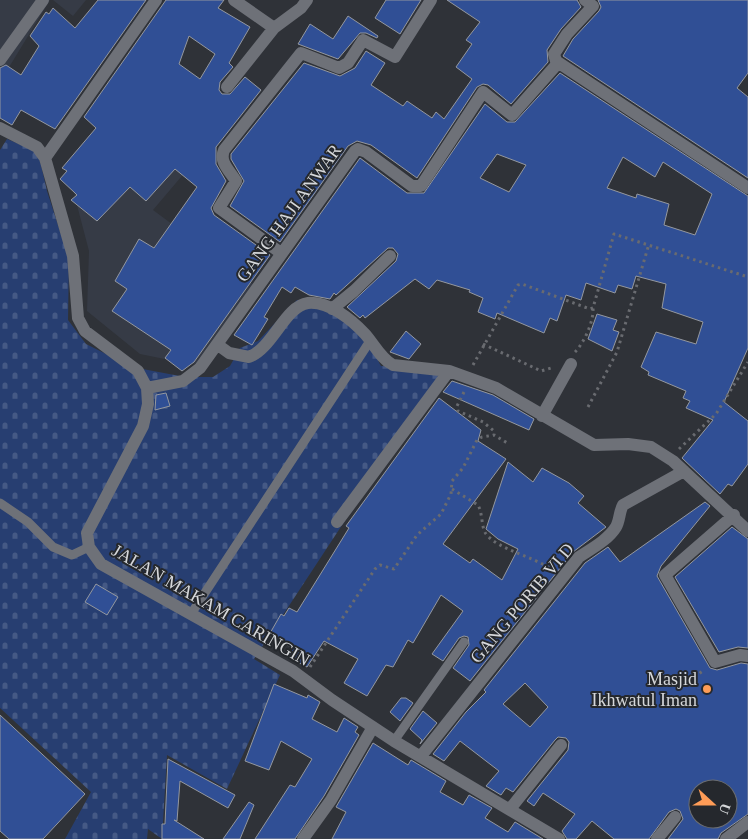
<svg xmlns="http://www.w3.org/2000/svg" width="748" height="839" viewBox="0 0 748 839" font-family="Georgia,serif">
<defs>
<pattern id="cemetery-stones" width="16" height="16" patternUnits="userSpaceOnUse" patternTransform="scale(1.25)"><rect width="16" height="16" fill="#273e71"/><path d="M2 7V4a2 2 0 0 1 4 0v3zM10 15v-3a2 2 0 0 1 4 0v3z" fill="#455985"/></pattern>
</defs>
<rect width="100%" height="100%" fill="#2f3238"/>
<path fill="#363b46" d="M0,0h50l-50,82z
M53,0h33l-13,16z
M215,137l-62,73 104,77 -48,76 -20,1 -49,-10 -53,-43 2,-60 -22,-84z"/>
<path fill="url(#cemetery-stones)" d="M7,139l31,13 9,39 22,68 -1,61 18,24 46,23 53,10h28l17,-11 10,-18 18,-7 39,-41c16,-1 51,17 63,28 9,7 15,27 21,38l63,4 -190,289 26,16 -53,114 -60,-34 -5,84 -14,-10 -1,10h-82l26,-47 -91,-84v-558z"/>
<path fill="#304f95" stroke="#94989f" fill-rule="evenodd" d="M98,0h48l-91,129 -34,-19 -9,15 -12,-7v-50l6,-3 15,10 18,-29 -9,-10 16,-24 3,2 4,-6 22,20z
M166,0h58l-6,8 32,19 -21,36 4,4 -13,15 -1,8 3,4h8l15,-17 16,13 -45,57v17l10,17 -15,27 3,7 56,40 -76,107 -12,9 -17,-13 6,-8 -59,-39 15,-22 -12,-8 24,-42 15,9 43,-61 -22,-18 -29,32 -16,-14 -33,34 -26,-21 6,-5 -2,-2 -15,-14 7,-8 -5,-3 34,-40 -12,-11zM189,36l26,18 -15,25 -21,-15z
M386,0h35l-21,34 -25,-16z
M447,0h130l4,7 -20,22 -14,21 1,12 -37,42 -23,-19 -5,-1 -6,3 -60,91 -46,-33 -14,-4 -9,5 -68,96 -50,-36 14,-25 -13,-22v-5l73,-91 36,13 15,-8 11,-17 19,12 -14,22 32,21 4,-5 25,17 4,-6 8,7 28,-40 -16,-12 16,-23 -6,-4 14,-18z
M598,0h150v73l-11,15 11,9v81l-185,-122 10,-17 26,-28 2,-4z
M348,16l30,20 -1,2 -11,-5h-6l-22,26 -40,-15 12,-20 23,15z
M560,73l188,123v152l-24,54 24,19v43l-16,22 -4,-2 -8,10 -38,-36 31,-38 -27,-12 4,-7 -7,-3 3,-7 -38,-16 1,-3 -8,-5 15,-35 40,12 7,-22 -41,-14 4,-24 -30,-8 -4,13 -14,-4 -3,8 -29,-10 -5,17 -15,-5 -9,26 -7,-3 -6,15 -47,-20 -2,6 -17,-7 5,-14 -14,-6 1,-2 -33,-10 -8,9 -14,-10 -50,39 -2,-3 -3,3 -13,-11 49,-46 2,-7 -5,-6h-5l-52,47 -2,-2 -4,6 -21,-4 -14,-8 -4,6 -9,-6 -18,30 4,2 -16,26 -18,-10 126,-177 47,35h17l61,-89 22,18h8zM497,154l29,11 -17,27 -29,-14zM623,157l32,20 8,-15 49,32 -17,41 -31,-10 5,-21 -32,-10 -1,4 -29,-10z
M597,314l20,6 -4,10 6,2 -7,19 -24,-12z
M406,331l15,13 -12,15 -19,-7z
M452,381l41,14 41,24 -5,11 -86,-38z
M166,393l4,13 -15,4 1,-15z
M439,398l42,32 -3,11 28,18 -63,85 27,19 3,-4 29,21 16,-31 -20,-10 -12,-10 22,-67 25,20 9,-14 27,15 15,13 -6,7 28,24 -33,25 -103,129 -17,-13 16,-23 -1,-8 -4,-1 -5,2 -16,23 -11,-7 31,-43 -22,-16 -28,48 -5,-3 -15,27 -7,-2 -19,31 -23,-13 14,-24 -34,-18 -17,26 -21,-11 5,-9 -22,-12 12,-21 3,2 5,-8 8,4 52,-84 -3,-2z
M705,502l5,4 -49,60 -4,10 53,92 7,2 24,-7 7,1v150l-27,19 -3,6h-50l15,-20 -3,-8 -4,-2 -7,3 -20,27h-35l-22,-18 -16,18h-9l-5,-8 13,-17 -32,-21 -9,13 -7,-5 41,-51 1,-8 -3,-4 -8,-1 -3,3 -42,52 -7,-4 -5,7 -15,-9 13,-15 -39,-30 -16,20 -11,-7 33,-42 20,-20 -2,-2 101,-127 23,-16 12,15zM525,683l23,24 -18,20 -27,-23zM698,789h30v30h-30z
M732,527l16,12v109l-10,-1 -19,5 -44,-75z
M96,584l22,13 -11,18 -22,-13z
M274,684l33,14 1,-3 12,7 -8,17 25,13 7,-14 14,9 -3,5 4,3 -35,61 -29,43h-40l35,-54 5,2 17,-28 -31,-18 -12,29 -24,-9z
M401,698h5l7,5 -13,18 -10,-9z
M423,711l14,12 -17,21 2,-4 -12,-11z
M0,715l85,79 -42,45h-34l-9,-8z
M373,743l35,22 3,-5 35,21 -6,11 23,13 6,-10 23,13 -7,10 23,14 7,-10 28,17h-211l14,-27 -10,-5z
M168,759l67,36 -7,13 -48,-27 -3,40 -3,-1 30,19h-42v-15h3z
M249,802l5,3 -14,34h-17z"/>
<g fill="none" stroke-linecap="round" stroke-linejoin="round">
<path stroke="#696b70" stroke-width="3" stroke-dasharray="2.5 4" stroke-linecap="butt" d="M483,344l58,27 10,-3
M575,352c9,-9 19,-31 18,-44
M473,365l45,-80 4,-1 68,25 3,-1 21,-74 134,43
M464,392l-7,14 1,5 25,11 11,9v4
M588,407l29,-55 32,-108
M679,449l37,-35 32,-52
M452,489l26,16c5,9 3,22 8,29 13,16 46,22 65,35
M310,667l65,-98 5,-4 14,4 23,-34 24,-21 10,-20 1,-13 11,-13 14,-28 5,-3 12,-2 15,9
M684,685l20,-15"/>
<path stroke="#6e7178" stroke-width="9" d="M0,503l28,19 25,25 19,8 17,-8
M191,614l179,-273
M394,741l70,-99"/>
<path stroke="#6e7178" stroke-width="12" d="M234,0l40,28
M585,0l8,6 -26,28 -13,20 2,7 192,127
M0,60l43,-60
M227,87l47,-59 27,-20 6,-8
M0,128l37,19 8,11 28,98 5,62 7,13 53,40 9,17 1,16 -5,22 -56,107 2,14 12,17 192,107 39,29 62,41 165,98
M45,158l111,-158
M281,253l-62,-45 17,-27c-7,-11 -17,-19 -12,-31l77,-97 38,15 9,-5 15,-23 32,17 36,-57
M332,309l22,-18 36,-35
M218,345l11,8 20,4c24,-9 36,-51 59,-54 21,-2 44,17 57,31 9,10 16,25 28,31l56,6 47,17 98,57 34,-1 23,3 22,14 75,70
M147,388l36,-7 17,-13 155,-217 3,-2 8,3 46,34h9l62,-94 29,23 46,-52
M542,416l29,-52
M734,515l-69,60 50,87 25,-7 8,1
M337,522l112,-151
M421,756l158,-199c12,-8 29,-17 37,-30 4,-7 3,-15 7,-22l61,-34
M510,809l51,-64
M303,839l28,-39 42,-73
M657,839l18,-22
M726,839l22,-17"/>
</g>
<circle fill="#fe9c57" stroke="#25282d" stroke-width="2" cx="707" cy="689" r="5"/>
<g text-anchor="middle" stroke-width="4" stroke-linejoin="round" paint-order="stroke">
<g font-size="18" fill="#d5d7da" stroke="#25282d">
<text transform="translate(289 213) rotate(-54)" y="6">GANG HAJI ANWAR</text>
<text transform="translate(522 603) rotate(-50)" y="6">GANG PORIB VI D</text>
<text transform="translate(211 605) rotate(30)" y="6">JALAN MAKAM CARINGIN</text>
</g>
<g font-size="18" fill="#d5d7da" stroke="#25282d" text-anchor="end">
<text x="697" y="685">Masjid<tspan x="697" dy="21">Ikhwatul Iman</tspan></text>
</g>
</g>
<g transform="translate(713 804) rotate(111)"><circle r="24" fill="#25282d" stroke="#6b6e72"/>
<path d="M0-4L9 19L0 12L-9 19Z" fill="#fe9c57"/>
<text y="-8" font-size="14" font-weight="bold" text-anchor="middle" fill="#d5d7da">U</text>
</g>
</svg>
